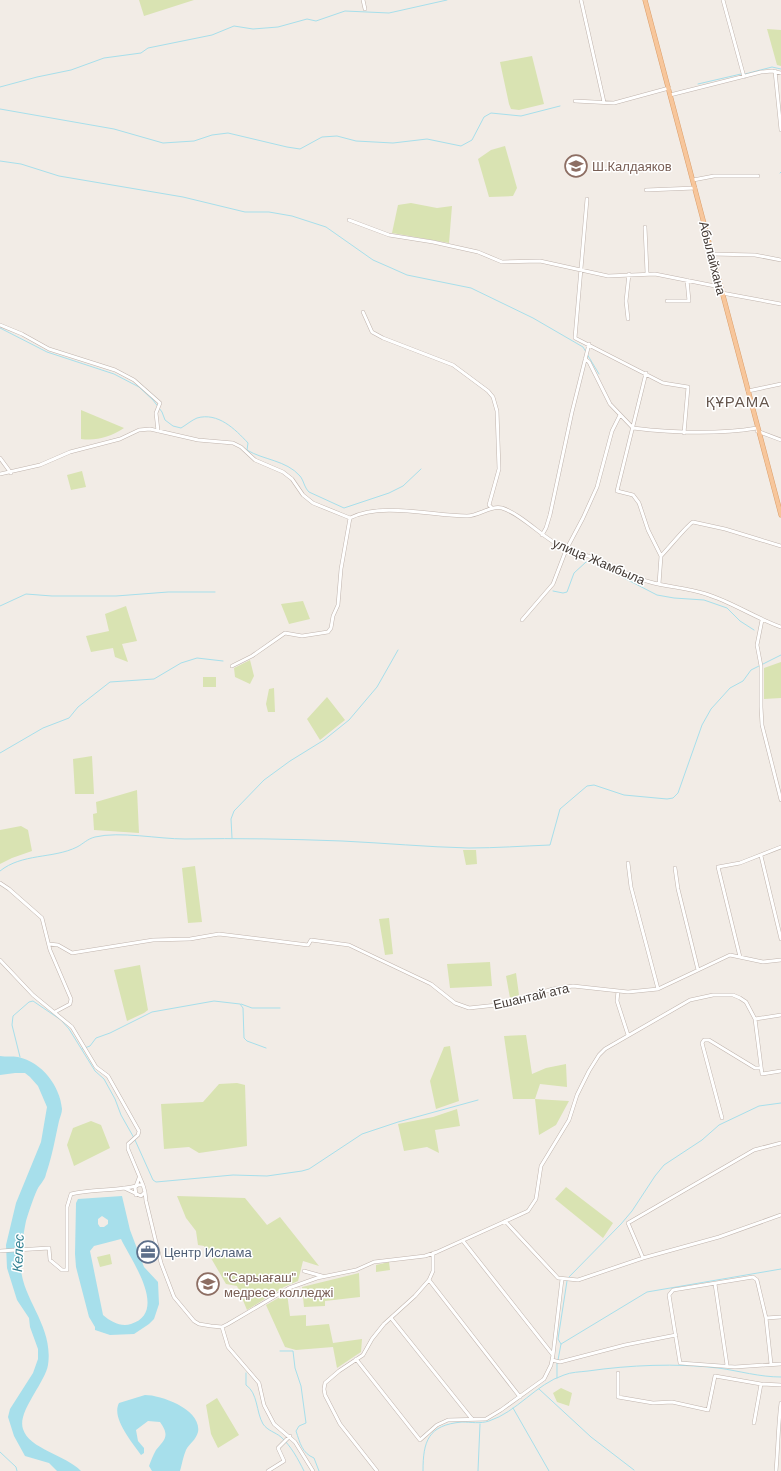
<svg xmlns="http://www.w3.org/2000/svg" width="781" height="1471" viewBox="0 0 781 1471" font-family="Helvetica,sans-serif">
<rect width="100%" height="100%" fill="#f2ece6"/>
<path fill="#d9e3b2" d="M139,0h55l-50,16z
M767,29l14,1v36l-4,-1z
M532,56l12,48 -25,6 -8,-1 -2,-5 -9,-42z
M505,146l12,42 -4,8 -24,1 -11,-38 13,-9z
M411,203l26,5 15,-2 -3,37 -57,-10 6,-28z
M81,410l43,18c-14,9 -27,13 -43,11z
M82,471l4,16 -15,3 -4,-15z
M303,601l7,18 -21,5 -8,-20z
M126,606l11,35 -15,3 6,18 -13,-5 -2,-9 -22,4 -5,-16 23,-5 -4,-17z
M250,660l4,16 -4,8 -15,-7 -1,-9z
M781,662v36l-17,1v-31z
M203,677h13v10h-13z
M274,688l1,24h-7l-2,-8 3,-15z
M327,697l18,23 -25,20 -13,-21z
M92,756l2,38h-19l-2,-35z
M137,790l2,43 -45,-3 -1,-16 4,-1 -1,-11z
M21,826l7,4 4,21 -20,7 -12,6v-34z
M463,850h13l1,14 -11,1z
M195,866l7,56 -14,1 -6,-55z
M389,918l4,36 -8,1 -6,-36z
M490,962l2,24 -42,2 -3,-24z
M140,965l8,45 -4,3 -17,8 -13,-51z
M516,973l3,22 -9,3 -4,-22z
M526,1035l6,39 14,-6 20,-4 1,23 -27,-3 -5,15 34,2 -13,24 -17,10 -4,-36h-22l-9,-63z
M450,1046l9,55 -23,8 -6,-28 14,-34z
M237,1083l8,2 2,61 -48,7 -10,-6 -25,2 -3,-45 42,-2 16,-18z
M457,1109l3,17 -25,4 4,23 -12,-6 -23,4 -6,-27 35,-7z
M91,1121l10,4 9,23 -36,18 -7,-21 6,-17z
M566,1187l47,36 -10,15 -48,-39z
M177,1196l68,2 22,27 13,-8 39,49 -16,-5 -5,20 -14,6 -37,23 -10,-24 -11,-2 -22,-38 -6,-1 -2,-14 -10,-13z
M110,1254l2,10 -12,3 -3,-10z
M389,1262l1,8 -14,2v-7z
M359,1273l1,24 -35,4v5l-21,1 -2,-20z
M287,1293l3,23 16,-1v11l23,-2 4,19 29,-4 -1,13 -24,16 -4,-21 -37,3 -11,-3 -19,-42z
M561,1388l11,5 -3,13 -12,-4 -4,-9z
M217,1398l22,37 -21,13 -7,-14 -5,-29z"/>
<path fill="#a7dfeb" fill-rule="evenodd" d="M0,1056c6,1 12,0 18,1 24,5 42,29 44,52 0,4 -2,8 -3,12 -4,18 -7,36 -13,53 -1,6 -6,10 -9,16 -4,9 -8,21 -11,31 -3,14 -5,32 -5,45 0,32 33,60 27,99 -3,18 -31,47 -25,64 6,20 43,26 58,42h-24l-8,-8 -24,-7 -11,-20 -6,-19 2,-8 23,-36 5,-14v-10l-8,-22 -1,-9 -12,-18 -10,-32 -1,-23 10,-42 25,-61 6,-35 -9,-21 -8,-9 -5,-4h-10l-15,2z
M122,1196l8,34 14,37 14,15 1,22 -5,15 -5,5 -15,10 -24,1 -15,-5v-3l-6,-10 -13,-50 -1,-13 1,-51 2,-4zM102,1216l6,4v4l-4,3h-4l-2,-3v-5zM121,1239c10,21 48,73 10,85 -10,3 -20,-2 -28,-9l-13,-64 4,-5z
M145,1395c17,0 57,15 53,37 -2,8 -9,12 -12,18 -3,7 -4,14 -6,21h-28l-3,-5c2,-5 4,-11 7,-16 9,-11 14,-14 4,-28l-12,-1 -12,9 2,11 6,7v5l-3,2c-9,-13 -30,-37 -22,-52z"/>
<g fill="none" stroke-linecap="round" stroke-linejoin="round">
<path stroke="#a7dfeb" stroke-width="1" d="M745,74l27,-7 9,2
M698,84l43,-10
M0,87l37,-10 34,-7 33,-12 37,-5 7,-5 64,-13 22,-9 19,3 25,-2 29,-8 9,2 29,-10 44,2 58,-13
M0,109l114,20 49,14 31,-2 18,-6 16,-2 59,14 13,2 22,-12 15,-1 19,5 37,2 34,-4 34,7 11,-6 12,-23 7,-4 30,3 39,-10
M0,161l21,3 38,12 124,21 62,15h24l23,4 34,11 47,33 16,7 18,8 64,13 62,30 50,29 3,5
M780,173l1,-1
M0,328l47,24 67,22 25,13 14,13 9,12 3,8 8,6 8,2c5,-3 11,-8 16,-10 21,-6 38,11 51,25l-1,7c16,10 39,10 53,26 4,5 4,11 9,16l35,16 45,-15 14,-7 18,-17
M587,354l12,20
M553,591l10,2 4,-1 7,-19 12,-11h7l64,33 17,3 30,2 23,8 13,13 14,9
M0,606l26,-12 26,2h64l52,-4h47
M0,753l43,-25 26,-10 9,-11 32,-25 44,-3 27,-16 16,-5 26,3
M232,838l-1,-19 3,-8 30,-31 26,-19 34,-21 25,-20 28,-33 21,-37
M0,871c22,-18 53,-12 77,-24 6,-3 10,-8 18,-10 25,-6 63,2 90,2 53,-1 105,0 157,2 43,2 84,6 127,7 27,0 54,-2 81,-3l10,-36 27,-23 7,-1 30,10 43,4 6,-1 5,-5 24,-68 9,-16 19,-21 13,-7 8,-11 30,-15
M241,1004l11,4h28
M82,1049l8,-3 6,-8 14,-5 42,-21 62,-11 26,3 3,4 1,30 3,3 19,7
M20,1057l-8,-32 1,-9 16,-14 4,-1 28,19 8,9 26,42 9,8 11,20 6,16 13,23
M135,1140l18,40 3,2 77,-7 34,1 35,-5 7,-2 53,-35 36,-12 80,-22
M568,1278l53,-54 11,-13 23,-35 9,-11 38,-25 17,-15 40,-19 22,-3
M561,1344l-3,-5 9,-58
M280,1351h13l2,17 6,18 5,37 -7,3 -3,5c4,12 6,22 18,27l5,13
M558,1360l3,-16 86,-52 134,-23
M246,1373v12c12,8 10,27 17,39 5,7 12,8 18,13 10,9 17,22 23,34
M557,1378v-15
M539,1389l52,48 43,33
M513,1408l36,63
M0,1452l16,15 1,4
M423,1471c0,-30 5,-46 39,-49 9,0 18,2 27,-1 28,-9 47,-37 75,-46 7,-3 16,-3 24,-4 42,-6 88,-8 130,-3 22,3 41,9 63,9
M478,1471l2,-47"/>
<g stroke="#c0b4ad" stroke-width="4">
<path id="minor" d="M363,0l2,9
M581,0l23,102
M723,0l21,77
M775,71l6,59
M670,95l91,-23 11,-1 9,2
M575,101l39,2 55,-15
M693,180l21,-4h44
M646,190l49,-2
M587,199l-12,139 88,45 25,4 -4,46
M349,220l40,15 44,7 45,10 24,10 38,-1 68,15 47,-2 65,13
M645,227l2,46
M712,254l43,1 26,5
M722,293l59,11
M667,301h22l-2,-21
M363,312l9,20 11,6 70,27 35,26 5,6 4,14 2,58 -10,36 3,3
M628,319l-2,-18 3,-27
M0,325l22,9 27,15 66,21 19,10 26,23 -4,10 2,18
M585,359l4,3 21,42 23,24c41,5 82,7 124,0
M646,373l-29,118 16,4 6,8 9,27 13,26 -2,28
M748,391l33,-7
M757,431l24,9
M0,458l11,15
M0,474l40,-9 30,-13 50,-13 19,-9 11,-1 48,11 35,3 8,4 14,13 28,12 9,7 11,16 10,8 37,15
M350,518c33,-16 82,-2 117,-2 12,0 24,-11 35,-8 21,7 42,31 63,41 11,5 24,6 35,11 16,7 33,18 50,22 18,5 38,6 56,12 26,8 49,24 75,33
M542,535l4,-7 4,-13 22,-103 17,-68
M661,556c6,-6 28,-33 32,-34l32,7 56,17
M522,620l31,-36 13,-34 17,-32 14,-31 15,-56 8,-16
M762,620l-5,25 4,21v41l1,18 19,75
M232,666l20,-10 33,-23 17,3 26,-4 3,-4 2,-12 5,-11 3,-36 9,-51
M761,856l20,83
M628,863l3,24 27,102
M675,868l3,21 20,81
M0,883l9,6 33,29 8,32 21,49 -1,5 -15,8
M49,944l9,1 14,8 81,-13 37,-1 29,-5 89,11 3,-5 38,5 82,39 24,19 14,5 28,-3 56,-16 20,-3 55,6 30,-3 72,-34 33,7 18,-2
M740,957l-22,-90 22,-4 41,-16
M0,960l33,35 39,32 24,40 12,9 31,55 -1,4 -10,9v5l15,36
M618,991l-1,10 11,34
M755,1019l26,-4
M722,1118l-20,-75 2,-3h5l46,28h5
M124,1188l17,8 4,-4 -2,-7h-5l-3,2 1,8
M145,1192l1,9 15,62 13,34 20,24 5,3 12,2 11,1 6,-3 61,-36 28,-10 39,-8 18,-8 51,-6 12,-4 91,-41 8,-12 5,-33 28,-46 8,-25 12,-24 10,-16 6,-6 85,-49 23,-5h20l7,3 6,4 9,17 7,55 19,-3
M505,1221l53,57 20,2 6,-2 59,-20 76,-21 62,-22
M463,1241l90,114
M0,1251l49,-3 1,12 12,10h5v-63l4,-13c21,-5 45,-3 65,-8l3,-8
M643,1258l-15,-35 126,-73 27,-7
M304,1271l18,5
M429,1280l91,117
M715,1284l12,81
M391,1318l81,101
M766,1318l15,-1
M222,1327l6,20 31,36 5,22 10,19 21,18 18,29
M356,1359l64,81 17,-15 11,-5 38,-1 15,-9 43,-31 7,-14 2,-10 9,-76
M552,1360l8,2 65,-17 51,-10
M771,1364l-5,-46 -9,-38 -4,-3 -80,13 -4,5 11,68 55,4 46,-3
M618,1373v24l35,6 19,-1 36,8 7,-34 46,8 20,1
M754,1423l7,-39
M268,1471l16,-10 -6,-13 12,-12
M377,1471l-37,-47 -15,-29 -1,-6 1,-6 14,-12 24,-16 9,-16 12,-15 31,-28 14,-16 4,-9v-18
M776,1471c2,-23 2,-45 5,-68"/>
</g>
<g stroke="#db9f6c" stroke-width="5">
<path id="major" d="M645,0l136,515"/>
</g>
<use href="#minor" stroke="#fff" stroke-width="3"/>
<use href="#major" stroke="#f7c69b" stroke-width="4"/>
</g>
<defs>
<g id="school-ring" transform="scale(1.15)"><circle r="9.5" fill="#fff" stroke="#8d6e63" stroke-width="1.5"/><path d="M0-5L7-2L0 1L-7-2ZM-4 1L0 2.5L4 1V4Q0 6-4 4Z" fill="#8d6e63"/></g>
<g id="office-ring" transform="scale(1.15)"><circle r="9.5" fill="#fff" stroke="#5c6f8a" stroke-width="1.5"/><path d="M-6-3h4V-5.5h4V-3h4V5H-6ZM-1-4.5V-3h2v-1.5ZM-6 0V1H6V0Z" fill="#5c6f8a"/></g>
<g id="university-ring" transform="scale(1.15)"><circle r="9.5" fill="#fff" stroke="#8d6e63" stroke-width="1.5"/><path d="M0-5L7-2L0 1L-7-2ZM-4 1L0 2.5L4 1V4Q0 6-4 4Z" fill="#8d6e63"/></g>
</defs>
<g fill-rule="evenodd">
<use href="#school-ring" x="576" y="166"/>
<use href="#office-ring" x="148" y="1252"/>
<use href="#university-ring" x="208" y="1284"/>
</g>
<g text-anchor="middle" stroke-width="3" stroke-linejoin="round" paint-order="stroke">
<g font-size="13" fill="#785e54" stroke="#fff" text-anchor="start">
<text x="592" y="171">Ш.Калдаяков</text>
<text x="224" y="1282">"Сарыағаш"<tspan x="224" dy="15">медресе колледжі</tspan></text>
</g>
<g font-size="13" fill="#443b36" stroke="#fff">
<text transform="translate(713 258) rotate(76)" y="5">Абылайхана</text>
<text transform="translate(599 561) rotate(23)" y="5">улица Жамбыла</text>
<text transform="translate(531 996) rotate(-13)" y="5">Ешантай ата</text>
</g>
<g font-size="13" fill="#4e5e75" stroke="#fff" text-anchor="start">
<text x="164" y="1257">Центр Ислама</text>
</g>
<g font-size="14" font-style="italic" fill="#318091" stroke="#fff">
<text transform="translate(18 1253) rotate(-87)" y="5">Келес</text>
</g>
<g font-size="15" letter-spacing="1" fill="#66574e" stroke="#fff">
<text x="738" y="407">ҚҰРАМА</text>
</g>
</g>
</svg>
